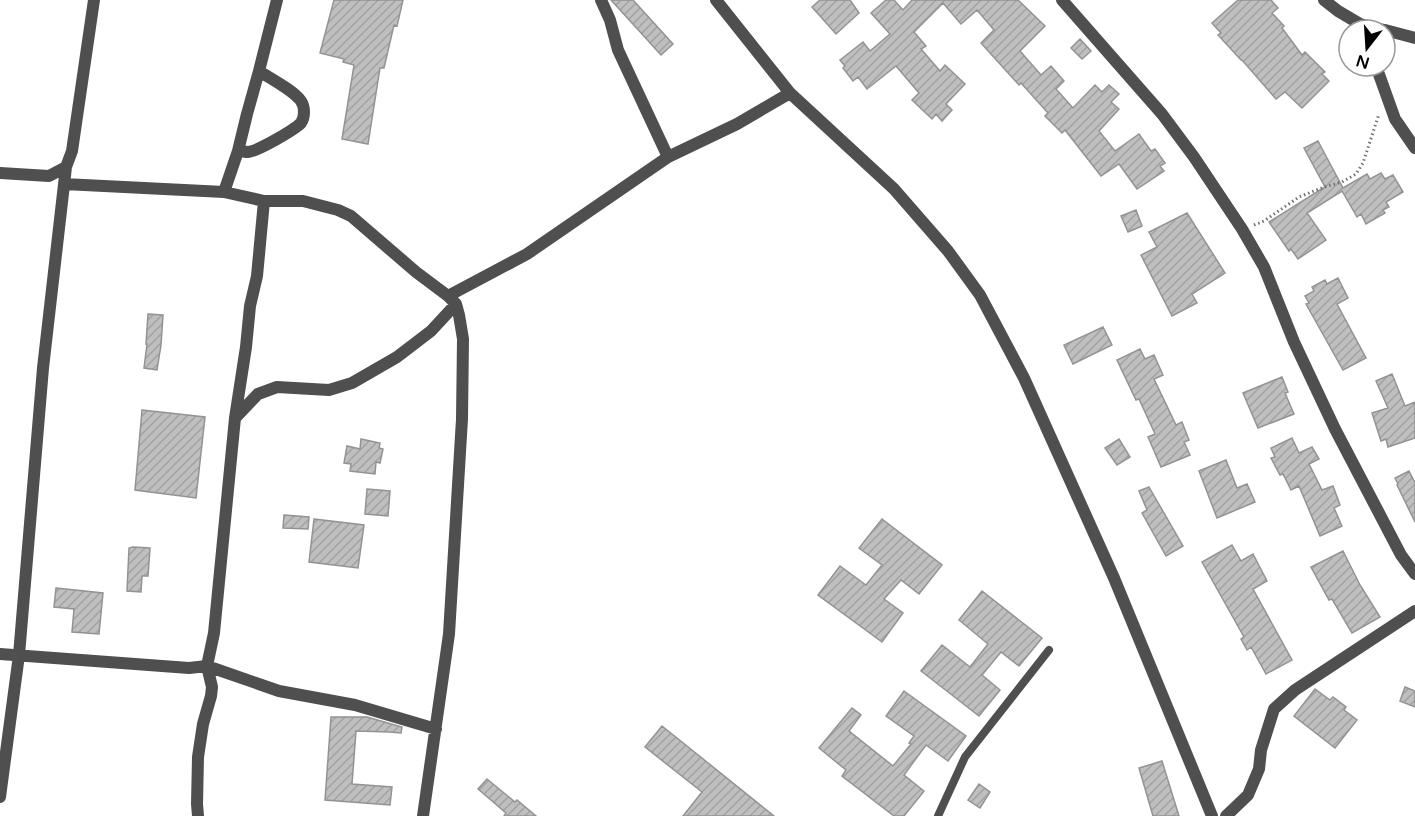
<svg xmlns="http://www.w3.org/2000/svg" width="1415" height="816" viewBox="0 0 1415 816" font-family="'Varela Round',sans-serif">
<defs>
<pattern id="building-hatch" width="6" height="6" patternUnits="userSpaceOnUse" patternTransform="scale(1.5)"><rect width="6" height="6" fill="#bfbfbf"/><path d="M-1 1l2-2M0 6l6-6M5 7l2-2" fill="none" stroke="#a2a2a2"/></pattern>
</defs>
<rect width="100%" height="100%" fill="#fff"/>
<path fill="url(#building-hatch)" stroke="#939393" stroke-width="1.5" d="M334,0h69l-6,26 -3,-1 -10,43h-4l-12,76 -26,-5 12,-74 -11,-3 1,-3 -24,-6z
M611,0h22l40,44 -12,11z
M820,0h30l9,13 -23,21 -24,-27z
M886,0h8l9,10 9,-10h106l27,26 -25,25 21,24 10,-9 13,15 -8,8 17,19 22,-23 7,7 7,-7 10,9 -8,8 8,7 -20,22 16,20 24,-17 12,17 4,-2 10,14 -5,3 4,5 -27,18 -18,-25 -18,12 -36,-46 -3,3 -17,-17 3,-3 -27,-30 -2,2 -38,-42 13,-13 -17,-20 -16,14 -18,-21 -29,29 12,14 -5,3 19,22 5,-6 20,19 -19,20 6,6 -10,11 -6,-7 -4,5 -20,-19 7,-7 -23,-27 -29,23 -9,-12 -5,4 -10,-13 2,-2 -5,-6 23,-18 7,9 20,-17 -19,-21z
M1238,0h33l7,8 -6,5 12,13 -2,2 20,27 3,-3 20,20 -3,2 7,7 -27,27 -17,-16 -9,7 -34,-39h-1l-23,-25 3,-2 -9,-10z
M1080,39l11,12 -9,8 -11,-11z
M1318,141l25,47 24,-14 3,5 11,-6 4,6 8,-4 10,17 -17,10 3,5 -6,3 2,3 -19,11 -5,-10 -4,3 -15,-26 -35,22 19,27 -28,19 -7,-10 -2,2 -20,-29 56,-35 -21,-39z
M1136,210l6,16 -14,6 -7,-16z
M1187,213l38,60 -33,21 5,9 -25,13 -31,-61 16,-8 -8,-15z
M1338,278l10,20 -11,6 29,54 -23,12 -37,-66 3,-1 -4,-7 9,-5 -2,-4 13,-7 2,4z
M148,314l15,1 -2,30 -4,25 -13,-2 3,-24h-1z
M1103,327l9,18 -39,19 -9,-19z
M1140,349l5,10 9,-4 9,20 -9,4 22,46 6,-3 7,18 -5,2 6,13 -29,12 -13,-30 7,-3 -16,-35 -3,1 -19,-40z
M1392,374l13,32 10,-4v36l-27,9 -2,-8 -5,2 -9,-28 16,-5 -12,-27z
M1282,377l6,15 -3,1 9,21 -36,14 -15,-35z
M142,410l63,7 -9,81 -61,-8z
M1292,438l7,15 13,-6 7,12 -10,5 13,26 11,-4 7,19 -6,3 8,18 -22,10 -21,-50 -8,4 -8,-16 -3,1 -9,-17 4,-1 -4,-9z
M361,439l19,4 -1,5 4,1 -3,14 -4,-1 -1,12 -25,-3 1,-7 -7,-1 3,-17 13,3z
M1119,439l11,18 -13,8 -12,-17z
M1226,460l11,28 10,-4 8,18 -38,16 -18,-47z
M1409,471l6,12v39l-18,-37 1,-1 -3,-6z
M1149,487l34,59 -17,10 -24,-43 5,-3 -8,-19z
M367,489l23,2 -2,25 -23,-2z
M284,515l25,2 -1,12 -25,-1z
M314,519l50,6 -6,43 -49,-6z
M882,519l60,46 -23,29 -18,-14 -17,19 19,14 -21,29 -64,-47 22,-29 26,19 16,-20 -23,-17z
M1232,545l9,16 12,-7 14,27 -14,8 39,71 -26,14 -15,-27 -4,3 -6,-11 3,-2 -42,-75z
M133,547l17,1 -2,28h-6l-1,16 -14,-1 2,-43z
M1343,551l17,34 20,32 -28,16 -20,-34 -3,1 -18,-33z
M56,588l47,5 -4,41 -27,-2 2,-23 -20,-2z
M982,591l60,47 -23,28 -18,-14 -19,23 18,15 -21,26 -58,-45 21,-26 28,22 18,-23 -29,-24z
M1405,687l10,4v16l-15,-6z
M1315,689l15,11 3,-3 13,10 -2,3 13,10 -22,28 -41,-32z
M904,691l62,45 -18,25 -22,-16 -22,30 20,16 -20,25h-10l-52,-40 4,-6 -27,-22 33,-40 9,7 -12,16 44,35 18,-22 -2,-1 5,-7 -28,-20z
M331,717h36l35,10 -1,6 -12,-1 -33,-1 -4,53 40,3 -2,18 -65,-5z
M662,726l112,90h-91l19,-24 -57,-45z
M1162,761l17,55h-26l-14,-48z
M487,779l28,23 2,-2 19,16h-32l2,-3 -28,-24z
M979,784l11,8 -10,16 -12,-8z"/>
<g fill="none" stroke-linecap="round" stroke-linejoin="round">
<path stroke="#717171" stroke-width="3" stroke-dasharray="1.5 3" stroke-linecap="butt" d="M1254,225l10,-4 35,-24 25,-10 18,-5 14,-8 7,-11 16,-49"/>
<path stroke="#4f4f4f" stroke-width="8" d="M938,816l27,-59 84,-107"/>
<path stroke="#4f4f4f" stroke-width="12" d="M601,0l9,20 8,30 50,107
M716,0l74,93 104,96 54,62 32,44 44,83 90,200 98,238
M1062,0l100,114 32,43 48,72 22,38 30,75 41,87 66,126 14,19
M1324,0l14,11 22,13 24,6
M1385,30l30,8
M1376,66l19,53 20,29
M238,151c4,0 7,1 10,1 10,-1 46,-22 53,-29 4,-6 4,-16 0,-22 -8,-11 -30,-22 -42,-30
M0,173l49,3 17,-9 6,-16 22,-151
M64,184l160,8 40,9h39l35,9 13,6 65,56 32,24 8,8 3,11 4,24 -1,80 -13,215 -26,182
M224,192l14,-41 9,-37 12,-43 18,-71
M448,296l79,-42 141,-97 69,-33 53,-31
M236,417l22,-23 19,-7 52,3 23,-7 45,-26 34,-26 25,-27
M0,654l189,14 18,-2 7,-33 21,-215 11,-71 4,-41 7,-30 7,-75
M207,666l72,25 76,14 81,24
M0,797l19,-142 24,-287 23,-201
M198,816l-1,-12 1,-47 5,-33 8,-28 1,-9 -5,-21
M1226,816l22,-21 11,-26 2,-19 13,-41 21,-19 120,-79"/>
</g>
<g transform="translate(1367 48) rotate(197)"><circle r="28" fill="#ffffff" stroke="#999999" stroke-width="1.5"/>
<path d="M0-4.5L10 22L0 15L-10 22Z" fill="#000000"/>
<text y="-9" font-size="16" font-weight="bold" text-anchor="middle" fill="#000000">N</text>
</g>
</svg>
